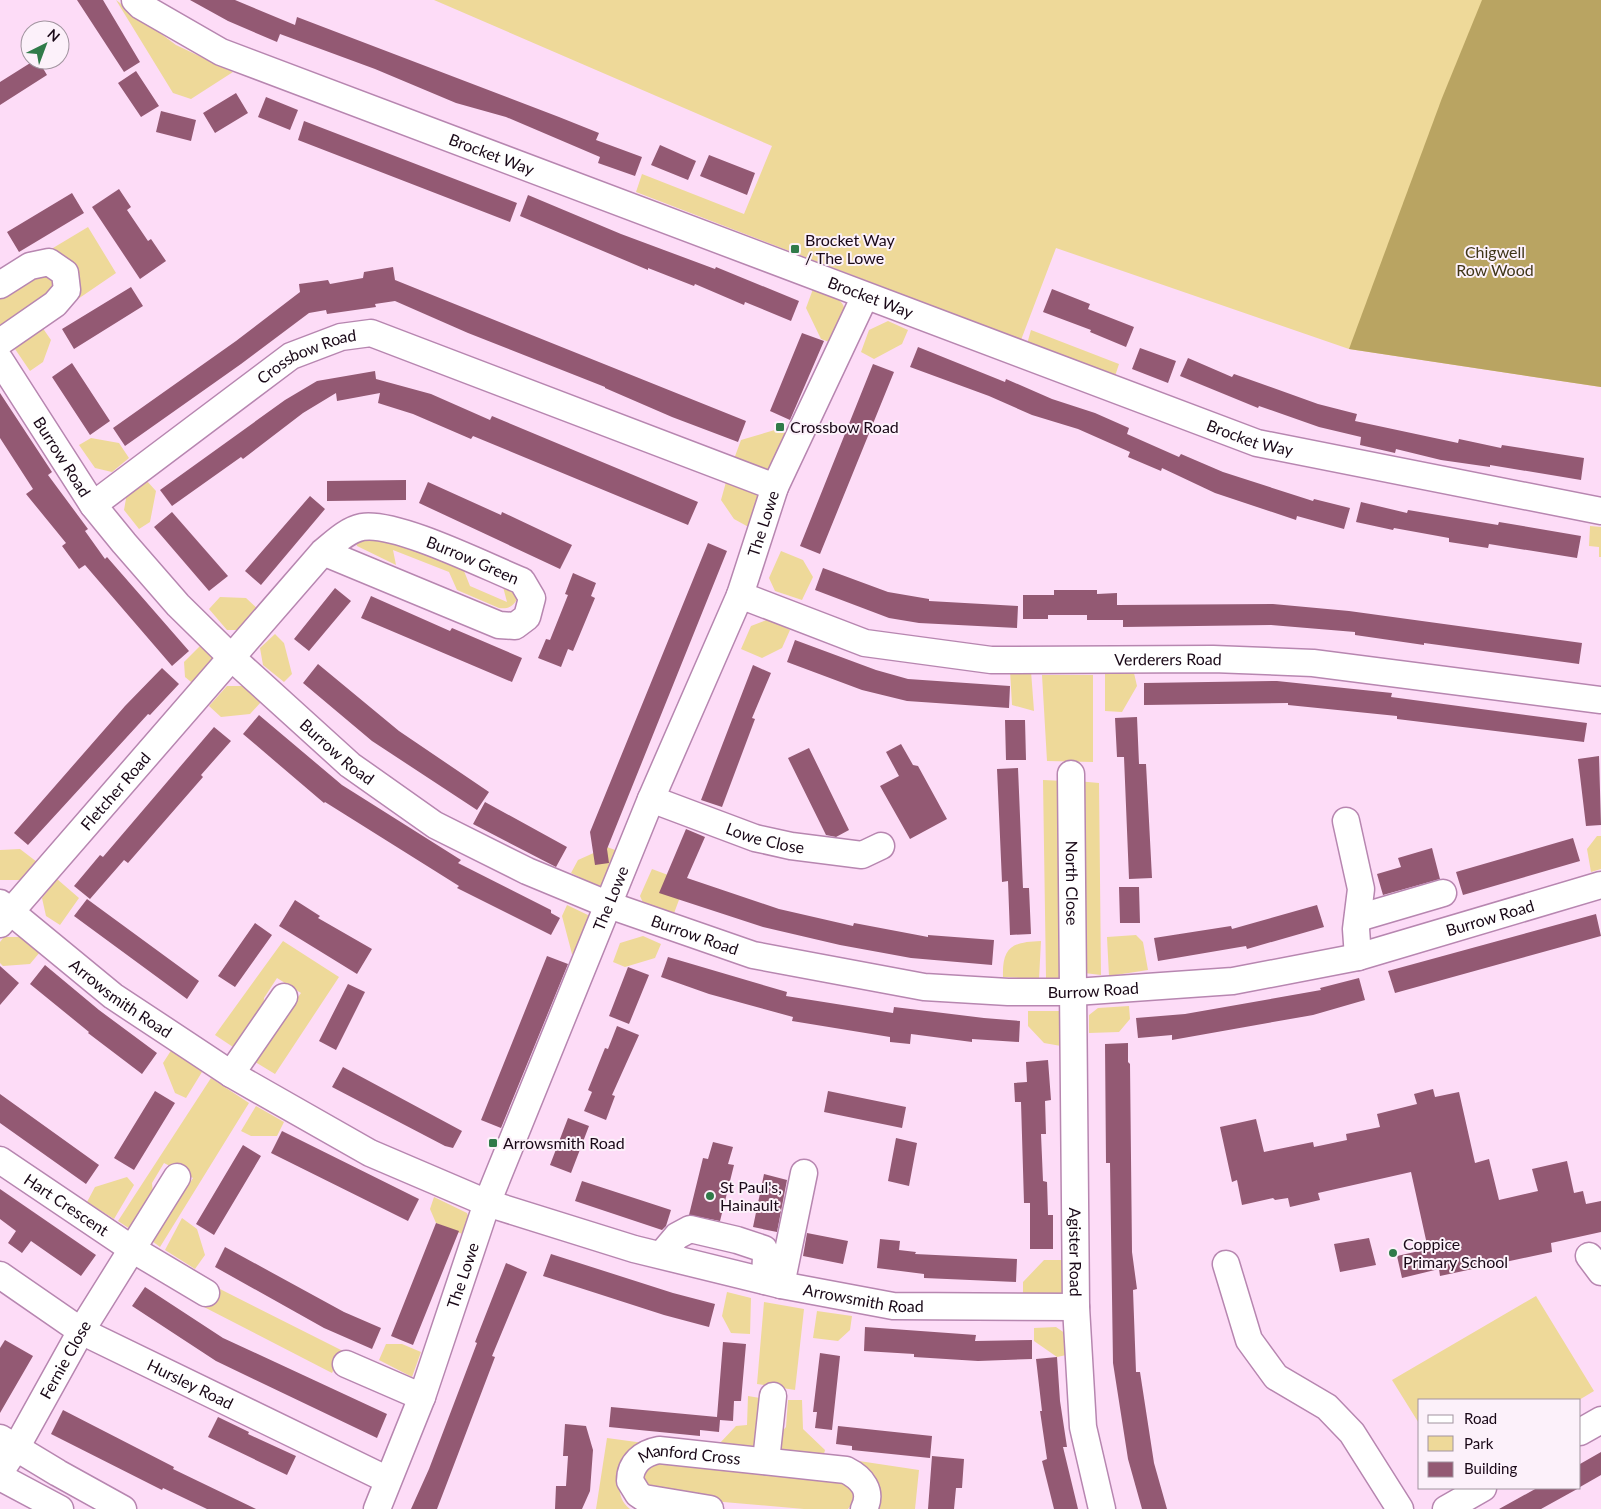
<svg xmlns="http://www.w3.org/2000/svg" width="1601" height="1509" viewBox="0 0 1601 1509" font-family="Lato,sans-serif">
<rect width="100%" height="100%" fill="#fddcf7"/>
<path fill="#eed999" d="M116,0l60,45 57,27 -42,27 -18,-6z
M434,0h1167v387l-252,-38 -293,-101 -35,92 -385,-148 6,-18 102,40 28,-68z
M88,227l28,46 -41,28 4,-13 -31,-37z
M45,272l10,6 5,12 -56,36 -4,-2v-26z
M813,289c40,11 36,21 22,55l-14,-5 -15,-31z
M888,321l20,9 -6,14 -28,15 -13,-7 8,-22z
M42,327l9,13 -8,22 -13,9 -15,-22 2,-7z
M1031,330l88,34 -4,12 -88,-32z
M778,429l13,5 -13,36 -12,2 -32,-13 7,-19z
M91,438l28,5 10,15 -17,14 -17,-4 -16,-23z
M146,480l10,11 -6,31 -11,7 -15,-19 3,-17z
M726,482l31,11 6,15 -9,22 -20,-11 -13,-19z
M1590,526l11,1v30h-2v-10l-10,-1z
M372,536l90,30 8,20 37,16 -5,-19 18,10c-4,10 -9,17 -21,15l-42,-18 -8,-18 -56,-22 3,15 -39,-19 -1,-3z
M781,551l22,9 10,17 -11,23 -27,-9 -6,-13z
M220,597l26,1 15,14 -16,18h-18l-18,-21z
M769,619l21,11 -8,18 -20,10 -21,-9 10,-23z
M275,634l9,9 8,31 -8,8 -21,-17 -3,-17z
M202,644l8,7 3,9 -17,26 -11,-9 -1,-15z
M1010,670l21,1 3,40 -22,-6z
M1105,672l29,1 3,13 -15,26 -17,-1z
M1042,675h51v87l-46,-1z
M227,686h16l18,16 -11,12 -29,3 -12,-11z
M1043,780l21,1 3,198 -21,-1z
M1077,781l22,2 2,192 -17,-2z
M1597,836h4v33l-10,3 -4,-23z
M607,847l19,7 -13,29 -16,3 -26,-13 7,-13z
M20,849l17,13 -17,18h-20v-30z
M652,869l24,9 7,11 -10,27 -28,-9 -5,-11z
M57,879l22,19 -19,27 -14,-9 -4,-18z
M567,905l23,11 -8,42 -10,-4 -10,-38z
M1136,935l7,7 5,28 -39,6 -2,-39z
M643,936l18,8 -6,14 -30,9 -12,-5 7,-19z
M4,937h19l17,15 -10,12 -27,2 -3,-3v-21z
M283,941l56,36 -64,97 -23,-14 49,-67 -24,-15 -13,20 -1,17 -24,36 -24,-16z
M1041,941l-2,38 -36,-2c-1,-30 9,-35 38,-36z
M1129,1006l1,13 -11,13 -30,1v-18l9,-7z
M1028,1011h32l1,35 -17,-3 -16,-17z
M172,1049l30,23 -16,26 -11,-5 -12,-30z
M211,1078l38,25 -89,144 -12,-9 21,-35 9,-2 15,-23 -29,-15 -12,20 1,11 -23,35 -12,-8z
M256,1106l28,16 -7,14h-26l-10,-5z
M127,1177l7,8 -20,34 -27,-17 8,-15z
M434,1197l33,16 4,11 -4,12 -31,-13 -6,-14z
M182,1218l15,11 8,26 -10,14 -30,-19z
M1044,1260h23l2,26 -12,13 -34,-1v-16z
M214,1286l129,65 -11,22 -130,-67z
M727,1292l24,6 -1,36 -19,-1 -9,-17z
M1536,1296l58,95 -15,9h-159v25l-28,-45z
M764,1302l40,7 -9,81 -38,-6z
M817,1311l35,5 -2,14 -12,11 -25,-3z
M1056,1327l13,9 2,18 -14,3 -23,-16v-13z
M386,1344h16l19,8 -9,25 -33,-17z
M748,1396l12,2 -2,52 -39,-6 17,-18 11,-1z
M788,1400h14l1,29 22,21 -2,8 -42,-8 -3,-14 8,-9z
M607,1438l37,5 -23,22c-1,17 -6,32 9,44h-34z
M859,1461l60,9 -4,39h-36c5,-20 -8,-34 -20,-48z
M656,1462l195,19c6,9 5,20 -3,28h-44l-150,-13 -12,-12 2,-13z"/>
<path fill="#b9a462" d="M1482,0h119v387l-252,-38 93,-251z"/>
<path fill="#935973" d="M77,0h26l37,62 -16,10z
M190,0h45l60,25 2,-8 262,100 40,16 -3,7 46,17 -7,19 -37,-13 2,-6 -94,-40 -50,-14 -81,-34 -95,-35 -3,8 -49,-21z
M35,60h3l9,15 -47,30v-23z
M136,71l23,35 -18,11 -23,-34z
M236,93l12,20 -33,20 -12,-20z
M266,97l32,13 -8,20 -32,-13z
M161,111l35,9 -5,21 -35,-9z
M304,121l213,82 -7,19 -212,-82z
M660,145l36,16 -8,19 -37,-15z
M709,155l46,18 -8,22 -47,-19z
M119,189l12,18 -4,3 21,31 3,-2 15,22 -26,18 -48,-72z
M72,193l12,20 -65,39 -12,-20z
M528,195l93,39 94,35 1,-2 83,34 -8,20 -46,-19 -1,3 -49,-21 -1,2 -46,-18v2l-128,-54z
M393,267l2,13 351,141 -8,21 -66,-25 -67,-29v-1l-137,-54 -73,-32 -20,3 1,3 -49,7 -1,-4 -17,3 -68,51 -116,82 -12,-18 123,-87 64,-49 -1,-8 29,-4 2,4 33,-6 1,-6z
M131,287l12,19 -69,43 -12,-20z
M1052,289l38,15 -2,5 46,18 -8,20 -36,-15 1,-2 -48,-18z
M802,333l22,8 -34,79 -20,-9z
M918,347l87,35 1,-3 46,20 43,14 34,15 -2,6 52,23 2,-3 42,18 90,29 1,-2 36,9 -6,21 -47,-13 -1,4 -81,-27 -53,-25 -1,3 -33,-14 2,-5 -52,-23 -46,-14 -43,-19 -79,-29z
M1140,348l36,13 -8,22 -36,-14z
M1188,358l44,19 2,-3 84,30 39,10 -2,7 103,22 1,-4 42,9 1,-3 82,13 -3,22 -91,-15v2l-49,-7 -45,-11 -1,4 -35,-8 1,-8 -42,-10 -60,-21 -1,2 -78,-32z
M72,363l38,58 -20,14 -38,-58z
M873,364l21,8 -74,182 -20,-8z
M375,371l1,8 55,15 59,26 2,-4 206,86 -10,23 -215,-89 -2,3 -58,-25 -35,-11 2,-10 -43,8 -1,-8 -33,20 -60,46 -2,-2 -69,49 -12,-16 125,-90 32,-19z
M0,393l52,79 -4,3 40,54 -3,2 20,28 2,-2 82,94 -17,15 -87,-101 -6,4 -17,-23 4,-3 -40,-49 7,-5 -33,-51z
M406,480v20l-79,1v-20z
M428,482l73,33 1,-3 70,33 -12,24 -141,-66z
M310,496l15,13 -64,76 -16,-14z
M1361,502l46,11 1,-3 90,15 1,-3 82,14 -4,22 -88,-14 -1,4 -39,-6v-4l-55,-10 -1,2 -37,-8z
M172,512l56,64 -19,15 -55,-64z
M708,543l19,8 -120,298 2,14 -14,2 -5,-33z
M823,568l65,24 41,7v2l89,5 -1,22 -98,-5 -30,-5 -74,-28z
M573,573l23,10 -5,13 4,2 -22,53 -5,-2 -7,18 -23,-9 8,-19 4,1 18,-45 -3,-1z
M335,588l16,13 -42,50 -15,-12z
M1054,590h43v4l20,-1v12l156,-1 76,7 233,32 -3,21 -155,-21v2l-69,-10v-3l-84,-7 -148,2v-7h-36v-5h-39v4h-25v-24h31z
M371,596l79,35 2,-3 70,30 -10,24 -151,-64z
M795,640l81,30 32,9 102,7 -1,22 -102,-7 -45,-11 -75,-28z
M318,664l81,67 90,61 -12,18 -105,-69 -69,-58z
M753,665l18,8 -19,45 3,1 -33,88 -21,-7z
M162,668l17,16 -29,31 -2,-1 -120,131 -14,-12 111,-127z
M1277,681l115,12 -1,4 196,26 -3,19 -187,-23v-3l-109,-11v-2l-144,2v-22z
M259,715l83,70 119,75 -3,3 93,47v3l9,5 -9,17 -94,-47 2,-2 -134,-84 -1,1 -81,-69z
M1137,717l2,47h7l6,114 -23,1 -5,-122h-7l-2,-39z
M1005,720h20l1,40h-20z
M214,727l17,14 -30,34 2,2 -75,86 -4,-3 -34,39 -16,-13 26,-31 3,2z
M901,744l12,21 5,1 29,53 -37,20 -30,-53 19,-10 -13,-24z
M809,748l40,82 -13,7 -10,-2 -38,-77z
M1599,756l2,69 -15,1 -8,-67z
M1018,768l5,120h6l2,46 -21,1 -2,-54 -6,1 -5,-113z
M485,802l82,45 -11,20 -83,-43z
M686,829l19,8 -18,41 92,31 74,17 1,-3 74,14v-2l66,5 -2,25 -81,-7 -71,-13 -77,-18 -104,-34z
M1573,838l7,23 -117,34 -7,-23z
M1432,848l8,31 -57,16 -6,-21 24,-7 -3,-9z
M1119,887h20l1,36h-20z
M87,899l112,82 -12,18 -113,-83z
M295,900l25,16 -2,2 54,31 -15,25 -78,-48z
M1317,905l7,22 -77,22 -1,-3 -88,15 -4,-23 77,-12 1,3z
M1596,914l5,22 -206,57 -7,-22z
M255,923l17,12 -37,52 -17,-11z
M547,956l21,8 -67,164 -20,-8z
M668,957l119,35 -1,4 107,17 1,-6 90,11 36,3 -1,21 -47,-3v3l-61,-8 -1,10 -20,-2v-5l-98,-16 1,-4 -84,-23 -48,-17z
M45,965l54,45 58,43 -15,21 -54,-41 1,-1 -59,-48z
M0,966l19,17 -19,22z
M628,967l21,8 -20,49 -20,-8z
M1359,978l6,22 -52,15 -141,25v-5l-34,3 -2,-20 49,-4 136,-24 -1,-2z
M348,984l17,8 -29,58 -17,-9z
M617,1026l22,9 -27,60 3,1 -9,24 -22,-9 8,-19 -4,-2 17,-42 3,1z
M1128,1043v19l2,2 2,188 5,37 -4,1 3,82h4l14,91 13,46h-25l-14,-50 -15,-96 -3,-200h-4l-1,-119z
M1048,1060l3,40 -6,1 1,33h-5l2,47 4,1 1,33h5v34h-23v-46h-6l-3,-101h-6l-1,-19 13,-1 -1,-20z
M343,1067l119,64 -9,17 -8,-2 -113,-59z
M1433,1089l2,8 24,-5 16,71 14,-4 10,41 39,-9 -6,-22 35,-8 7,32 9,-2 3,13 15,-3v31l-50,11 1,9 -112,24 -1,-7 -37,9 -5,-22 31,-7 -17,-77 -93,21 2,7 -30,7 -2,-9 -13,2 -2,-2 -31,7 -5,-25 -5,2 -12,-55 36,-8 8,33 49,-10 1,5 33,-7 -1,-6 34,-7 -3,-13 40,-10 -3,-10z
M155,1091l20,12 -41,67 -20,-12z
M828,1091l78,16 -4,21 -78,-16z
M0,1094l99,71 -13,19 -86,-61z
M568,1118l21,8 -18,47 -21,-8z
M282,1131l137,68 -11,22 -137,-68z
M896,1138l21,5 -8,43 -21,-5z
M713,1142l20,5 -5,17 6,1 -14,56 -31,-6 14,-57 5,1z
M243,1145l18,11 -47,79 -18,-11z
M764,1174l23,6 -10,52 -24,-5z
M582,1181l89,29 -5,16 -4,4 -87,-29z
M0,1189l96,66 -15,21 -50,-35 -9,12 -14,-10 8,-12 -16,-12z
M436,1223l23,8 -46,114 -22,-9z
M807,1233l41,8 -5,23 -40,-8z
M1369,1238l7,27 -36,7 -6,-28z
M880,1239l20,2 -1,9 17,2 -1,2 102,5 -1,23 -92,-4v-4l-47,-6z
M225,1247l119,65 37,16 -9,21 -48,-21 -109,-61z
M551,1254l122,39 42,11 -6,23 -45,-12 -121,-39z
M506,1263l21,9 -35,84 3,1 -48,126 -10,26h-26l18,-40 48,-126 -2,-1z
M145,1287l78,51 164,76 -10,24 -161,-77 -84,-55z
M865,1327l111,8 -1,6 57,-1v19l-54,2 -64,-4v-3l-50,-3z
M5,1340l28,16 -33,57v-65z
M723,1342l23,2 -5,57h-7l-1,20 -13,-1 -1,12 -19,-2v6l-91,-9 2,-20 106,10z
M820,1353l20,3 -8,74 -17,-2 2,-16h-4z
M1057,1357l3,44 7,46h-4l15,62h-24l-12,-48 5,-2 -7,-48h2l-6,-52z
M63,1410l111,57 -1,2 83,40h-49l-44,-21 -1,2 -111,-56z
M218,1417l31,15 -1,2 48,22 -9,19 -79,-38z
M565,1424l21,2 7,24 -3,41 -8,18h-27l1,-23h10l2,-30h-5z
M838,1426l94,10 -2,22 -78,-8v-4l-16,-2z
M1601,1452v23l-21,12v-23z
M932,1456l32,3 -2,29h-6l-2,21h-26z
M1537,1488h42l-38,21h-42z"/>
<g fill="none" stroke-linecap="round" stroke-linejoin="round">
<g stroke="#b786b0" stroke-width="29">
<g id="minor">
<path id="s1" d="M135,0l6,6 80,46 1036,391 344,68"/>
<path d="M0,285l30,-19 19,-4 16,11 2,17 -12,14 -55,38"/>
<path id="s2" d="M0,360l93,145 31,38 54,62 53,52 119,108 85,60 92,46 82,34 144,50 171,32 84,5h67l158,-11 125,-24 243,-72"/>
<path id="s3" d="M93,505l198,-149 50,-19 30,-4 404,154"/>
<path id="s4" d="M740,595l125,48 126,17 222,-1 100,4 288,37"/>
<path id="s5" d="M1071,774l5,533 7,120 19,82"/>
<path id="s6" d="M651,799l104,39 36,8 71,9 19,-9"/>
<path d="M1346,821l15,68 -5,40 2,28"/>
<path id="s7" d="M0,903l113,93 118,78 139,79 117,50 147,46 147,36 112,21 183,1"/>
<path d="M1358,918l85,-25"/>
<path id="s8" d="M0,924l323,-372c11,-9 24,-22 39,-25 34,-6 125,40 160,54l10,17 -5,19 -12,9 -16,-1 -176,-73"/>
<path d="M231,1074l53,-77"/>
<path id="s9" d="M0,1160l132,89 74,44"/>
<path d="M661,1255l16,-19 13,-7 47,11 27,9 2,6 -1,26"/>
<path d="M1589,1256l12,16"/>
<path d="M1226,1264l23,76 27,37 51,30 25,26 48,76"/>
<path id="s10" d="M0,1275l81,56 307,149"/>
<path d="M781,1285l23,-112"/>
<path d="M346,1364l76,33"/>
<path d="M1580,1432l21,-12"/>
<path d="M0,1438l58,35 65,36"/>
<path d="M766,1461l7,-65"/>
<path id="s11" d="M0,1472l16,-24 65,-117 96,-154"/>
<path d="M0,1477l60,32"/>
<path id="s12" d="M377,1509l45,-112 65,-194 164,-404 89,-204 35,-108 90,-191"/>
<path id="s13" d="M710,1509l-66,-11 -6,-4 -8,-13c0,-18 13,-28 29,-31l187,20c16,8 27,21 18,39"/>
<path d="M1446,1509l37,-21"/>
</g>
</g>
<use href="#minor" stroke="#fff" stroke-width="26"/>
</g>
<g fill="#307b49" stroke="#fcf1fa" stroke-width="2">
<rect x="790" y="244" width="10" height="10" rx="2.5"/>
<rect x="775" y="422" width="10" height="10" rx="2.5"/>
<rect x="488" y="1138" width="10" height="10" rx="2.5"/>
<circle cx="710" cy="1196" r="5"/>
<circle cx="1393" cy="1253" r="5"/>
</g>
<g text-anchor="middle" stroke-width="4" stroke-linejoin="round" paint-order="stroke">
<g font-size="16" fill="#190817" stroke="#fcf1fa">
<text dy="6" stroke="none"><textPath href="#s1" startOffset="390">Brocket Way</textPath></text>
<text dy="6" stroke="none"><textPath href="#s1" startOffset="795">Brocket Way</textPath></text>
<text dy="6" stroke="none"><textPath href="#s3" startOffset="262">Crossbow Road</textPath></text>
<text dy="6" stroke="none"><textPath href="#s1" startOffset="1200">Brocket Way</textPath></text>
<text dy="6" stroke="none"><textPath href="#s2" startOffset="115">Burrow Road</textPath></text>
<text dy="6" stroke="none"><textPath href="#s12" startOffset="1059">The Lowe</textPath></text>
<text dy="6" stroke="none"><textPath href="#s8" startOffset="656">Burrow Green</textPath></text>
<text dy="6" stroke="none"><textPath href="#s4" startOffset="438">Verderers Road</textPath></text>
<text dy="6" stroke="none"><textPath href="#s2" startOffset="520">Burrow Road</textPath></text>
<text dy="6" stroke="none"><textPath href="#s8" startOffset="176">Fletcher Road</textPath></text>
<text dy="6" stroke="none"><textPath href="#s6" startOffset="121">Lowe Close</textPath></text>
<text dy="6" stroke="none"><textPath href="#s5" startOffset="109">North Close</textPath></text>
<text dy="6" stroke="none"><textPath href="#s12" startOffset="654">The Lowe</textPath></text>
<text dy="6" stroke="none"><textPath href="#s2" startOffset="1735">Burrow Road</textPath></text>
<text dy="6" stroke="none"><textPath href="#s2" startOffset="925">Burrow Road</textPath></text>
<text dy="6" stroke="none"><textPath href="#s2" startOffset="1330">Burrow Road</textPath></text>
<text dy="6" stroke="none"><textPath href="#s7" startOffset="154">Arrowsmith Road</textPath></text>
<text dy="6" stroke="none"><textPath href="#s9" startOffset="80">Hart Crescent</textPath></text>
<text dy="6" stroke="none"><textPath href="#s5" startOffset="478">Agister Road</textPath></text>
<text dy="6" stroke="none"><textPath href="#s12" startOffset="249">The Lowe</textPath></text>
<text dy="6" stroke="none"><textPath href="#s7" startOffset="964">Arrowsmith Road</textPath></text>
<text dy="6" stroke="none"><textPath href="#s11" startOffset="130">Fernie Close</textPath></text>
<text dy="6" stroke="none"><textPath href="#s10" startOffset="220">Hursley Road</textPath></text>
<text dy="6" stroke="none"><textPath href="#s13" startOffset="166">Manford Cross</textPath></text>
</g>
<g font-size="16" fill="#190817" stroke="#fcf1fa" text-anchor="start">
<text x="805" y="246">Brocket Way<tspan x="805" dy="18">/ The Lowe</tspan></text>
<text x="790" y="433">Crossbow Road</text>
<text x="503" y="1149">Arrowsmith Road</text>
<text x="720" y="1193">St Paul's,<tspan x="720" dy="18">Hainault</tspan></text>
<text x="1403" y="1250">Coppice<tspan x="1403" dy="18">Primary School</tspan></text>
</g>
<g font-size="16" fill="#3f3517" stroke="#fcf1fa">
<text x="1495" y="258">Chigwell<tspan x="1495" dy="18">Row Wood</tspan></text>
</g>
</g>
<rect x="1418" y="1399" width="162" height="90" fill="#fcf1fa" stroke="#a1949f"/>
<rect x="1428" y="1415" width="25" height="8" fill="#ffffff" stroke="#a1949f"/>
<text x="1464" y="1424" font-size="15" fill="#190817">Road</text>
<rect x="1428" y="1436" width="25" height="15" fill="#eed999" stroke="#a1949f"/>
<text x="1464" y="1449" font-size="15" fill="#190817">Park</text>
<rect x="1428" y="1462" width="25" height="15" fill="#935973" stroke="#a1949f"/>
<text x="1464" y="1474" font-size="15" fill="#190817">Building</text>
<g transform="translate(45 45) rotate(42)"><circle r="24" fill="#fcf1fa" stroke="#a1949f"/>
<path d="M0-4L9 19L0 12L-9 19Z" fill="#307b49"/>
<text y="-8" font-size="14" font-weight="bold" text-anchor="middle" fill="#190817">N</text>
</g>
</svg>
